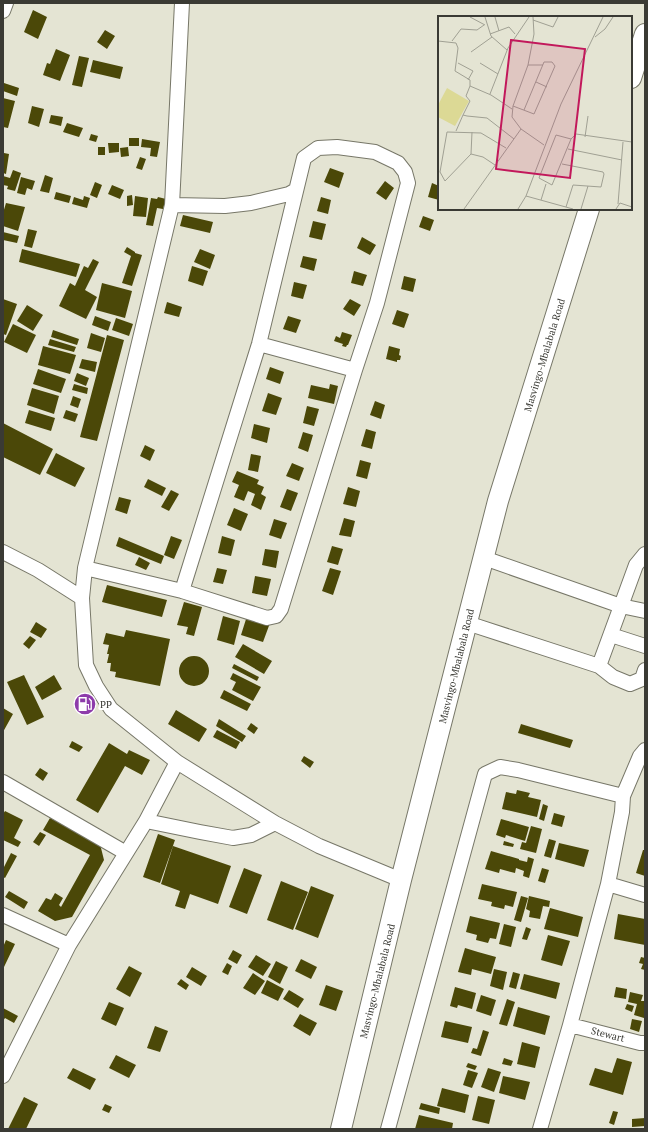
<svg xmlns="http://www.w3.org/2000/svg" width="648" height="1132" viewBox="0 0 648 1132" font-family="'PT Serif',serif">
<rect width="100%" height="100%" fill="#e4e4d3"/>
<path fill="#4b4808" d="M33,10l14,7 -9,22 -14,-7z
M105,30l10,6 -8,13 -10,-7z
M56,49l14,6 -10,26 -17,-6 4,-12 3,1z
M79,56l10,2 -7,29 -10,-2z
M93,60l30,7 -3,12 -30,-7z
M4,83l15,5 -2,8 -14,-5z
M3,98l12,3 -7,27 -5,-1z
M32,106l12,3 -5,18 -11,-4z
M51,115l12,2 -2,9 -12,-3z
M67,123l16,5 -4,9 -16,-5z
M91,134l7,2 -2,6 -7,-2z
M129,138h10v8h-10z
M142,139l18,3 -3,15 -7,-1 1,-8 -10,-1z
M108,143h11v9l-10,1z
M98,147h7v8h-7z
M128,147l1,9 -8,1 -1,-9z
M4,153l5,1 -3,20 -3,-1v-14z
M140,157l6,2 -4,11 -6,-2z
M330,168l14,5 -5,15 -15,-6z
M13,170l8,3 -6,18 -8,-2 1,-3 -5,-1v-9l7,2z
M45,175l8,3 -4,15 -9,-2z
M21,177l14,4 -3,9 -5,-2 -2,7 -8,-2z
M385,181l9,7 -8,12 -10,-7z
M95,182l7,3 -5,13 -7,-3z
M432,183l7,3v14l-11,-3z
M112,185l12,5 -4,9 -12,-5z
M56,192l15,4 -2,7 -15,-4z
M132,195l1,10 -6,1v-10z
M84,196l6,2 -3,10 -15,-4 2,-7 9,3z
M135,196l13,2 -2,19 -13,-1z
M158,197l8,2 -3,10 -6,-1 -4,18 -7,-1 5,-27 6,1z
M321,197l10,3 -3,14 -11,-3z
M6,203l19,4 -7,24 -15,-5v-13z
M183,215l30,7 -3,11 -30,-7z
M423,216l11,4 -4,11 -11,-4z
M313,221l13,3 -4,16 -13,-3z
M28,229l9,2 -5,17 -8,-2z
M3,232l16,4 -2,7 -14,-3z
M362,237l14,8 -6,10 -13,-7z
M127,247l8,5v1l7,2 -10,31 -10,-3 9,-27 -7,-4z
M22,249l58,15 -4,13 -57,-15z
M200,249l15,6 -5,14 -16,-7z
M303,256l14,3 -3,12 -14,-4z
M93,259l6,3 -14,28 12,7 -11,22 -27,-13 11,-23 5,3 9,-20 4,2z
M192,266l16,5 -5,15 -15,-5z
M354,271l13,4 -4,11 -12,-3z
M404,276l12,3 -3,13 -12,-3z
M294,282l13,3 -4,14 -12,-3z
M102,283l30,8 -7,27 -29,-8z
M3,299l14,5 -11,31 -3,-1z
M350,299l11,6 -7,11 -11,-7z
M167,302l15,5 -3,10 -15,-4z
M27,305l16,10 -10,16 -16,-10z
M397,310l12,4 -5,14 -12,-4z
M95,316l16,6 -3,9 -16,-6z
M288,316l13,4 -5,13 -13,-4z
M116,318l17,6 -4,12 -17,-6z
M13,324l23,11 -9,18 -23,-11z
M53,330l26,9 -2,6 -26,-8z
M342,332l10,3 -4,10h-1l-1,2 -4,-1 1,-2 -9,-3 2,-5 4,2z
M91,333l14,5 -4,14 -14,-4z
M107,335l17,5 -27,101 -17,-4z
M50,339l26,8 -2,5 -26,-7z
M43,346l33,9 -6,19 -32,-9z
M389,346l11,3 -1,6 2,1 -1,4h-3v2l-11,-3z
M82,359l15,3 -2,10 -16,-4z
M270,367l14,5 -4,12 -14,-5z
M38,369l28,10 -5,14 -28,-9z
M77,373l12,5 -3,8 -12,-5z
M74,384l14,4 -1,6 -15,-4z
M330,384l8,2 -4,18 -26,-6 3,-13 18,4z
M32,388l27,8 -5,18 -27,-9z
M268,393l14,5 -6,17 -14,-4z
M73,396l8,3 -3,9 -8,-3z
M375,401l10,4 -4,14 -11,-4z
M307,406l12,3 -5,17 -11,-3z
M29,410l26,8 -4,13 -26,-8z
M66,410l12,4 -3,8 -12,-4z
M3,423l50,26 -13,26 -37,-18z
M254,424l16,4 -3,15 -16,-5z
M366,429l10,3 -4,17 -11,-3z
M303,432l10,3 -5,17 -10,-4z
M145,445l10,5 -5,11 -10,-5z
M56,453l29,15 -10,19 -29,-14z
M251,454l10,2 -3,16 -10,-2z
M360,460l11,3 -4,16 -11,-3z
M292,463l12,5 -5,13 -13,-5z
M237,471l22,9 -2,4 7,3 -3,7 5,3 -5,13 -10,-5 4,-11 -7,-3 -4,10 -10,-4 5,-12 -7,-3z
M148,479l18,9 -4,8 -18,-9z
M348,487l12,4 -4,16 -13,-3z
M287,489l11,4 -7,18 -11,-4z
M171,490l8,4 -10,17 -8,-4z
M119,497l12,3 -4,14 -12,-4z
M234,508l14,6 -7,17 -14,-6z
M344,518l11,3 -4,16 -12,-2z
M274,519l13,4 -6,16 -12,-4z
M171,536l11,4 -8,19 -10,-4z
M222,536l13,4 -4,16 -13,-3z
M119,537l45,19 -3,8 -45,-18z
M332,546l11,3 -5,16 -11,-3z
M265,549l14,2 -3,17 -14,-3z
M139,557l11,6 -4,7 -11,-5z
M217,568l10,2 -4,14 -10,-2z
M330,568l11,3 -8,24 -11,-4z
M255,576l16,3 -4,17 -15,-3z
M107,585l60,15 -5,17 -60,-15z
M184,602l18,5 -8,29 -8,-2 2,-7 -11,-2z
M223,616l17,5 -6,24 -17,-5z
M247,616l23,7 -7,19 -22,-7z
M36,622l11,7 -6,9 -11,-6z
M126,630l44,9 -10,47 -45,-9 1,-5 -6,-1 1,-8h-4l2,-9h-2l2,-9 -6,-1 3,-11 18,4z
M30,636l6,4 -7,9 -6,-5z
M243,644l29,17 -8,13 -29,-17z
M179 671a15 15 0 1 1 30 0a15 15 0 1 1-30 0Z
M234,664l25,13 -2,4 -25,-13z
M233,673l28,14 -8,14 -21,-11 4,-8 -6,-3z
M24,675l20,42 -17,8 -20,-43z
M54,675l8,14 -20,11 -7,-13z
M224,690l27,14 -4,7 -27,-13z
M3,708l10,6 -10,18z
M176,710l31,19 -8,13 -31,-18z
M219,719l27,17 -4,6 -26,-16z
M251,723l7,5 -4,6 -7,-5z
M521,724l52,16 -3,8 -52,-15z
M217,730l23,12 -4,7 -23,-12z
M72,741l11,6 -4,5 -10,-5z
M109,743l18,11 2,-4 21,10 -8,15 -17,-9 -27,47 -22,-13z
M304,756l10,6 -4,6 -9,-7z
M40,768l8,5 -5,8 -8,-6z
M517,790l13,3 -2,4 13,3 -4,17 -35,-8 4,-17 10,2z
M543,804l5,2 -4,15 -5,-2z
M5,811l18,9 -9,18 7,4 -3,5 -15,-7v-26z
M554,813l11,3 -3,11 -11,-3z
M50,818l50,26 4,16 -32,57 -17,4 -17,-10 8,-13 5,2 4,-7 8,5 -4,7 2,2 29,-52 -47,-25z
M501,819l28,8 -4,14 -19,-6 -1,3 -9,-3z
M531,826l11,3 -6,24 -16,-4 2,-7 4,1z
M40,832l6,3 -7,11 -6,-4z
M158,834l17,6 -15,43 -17,-6z
M549,839l7,2 -5,17 -7,-2z
M504,841l10,3 -1,3 -10,-2z
M559,843l30,7 -5,17 -29,-8z
M173,846l58,20 -13,38 -28,-10 -5,15 -10,-3 5,-15 -19,-7z
M643,850h2v26l-9,-3z
M491,851l28,8v1l8,2 1,-5 6,2 -5,19 -6,-2 1,-5 -8,-3 -1,5 -15,-4 -1,4 -14,-4z
M11,853l6,3 -12,22 -2,-1v-8z
M244,868l18,7 -15,39 -18,-7z
M542,868l7,2 -4,13 -7,-2z
M281,881l27,11 -15,38 -26,-10z
M482,884l35,8 -4,15 -8,-2 -1,4 -13,-3 1,-4 -14,-3z
M311,886l23,9 -16,43 -23,-9z
M9,891l19,11 -4,7 -19,-12z
M521,896l7,2 -7,24 -7,-2z
M529,896l21,5 -1,6 -6,-1 -3,13 -11,-2 1,-6 -4,-2z
M550,908l33,9 -5,20 -34,-8z
M618,914l27,5v26l-31,-6z
M470,916l30,7 -4,16 -6,-1 -2,5 -12,-3 1,-5 -11,-3z
M504,924l12,3 -5,20 -12,-3z
M526,927l5,2 -4,11 -5,-1z
M548,935l22,6 -8,25 -21,-6z
M6,940l9,4 -11,23h-1v-20z
M465,948l13,4 -2,7 2,-7 18,5 -5,17 -19,-5 -1,6 -13,-3z
M233,950l9,5 -5,9 -9,-5z
M256,955l15,9 -8,12 -15,-9z
M641,957l4,1v12l-4,-1 2,-5 -4,-1z
M301,959l16,8 -6,12 -16,-8z
M276,961l12,6 -8,17 -12,-7z
M227,963l5,3 -4,9 -6,-3z
M129,966l13,7 -12,24 -14,-8z
M192,967l15,9 -6,10 -15,-9z
M494,969l13,3 -4,18 -13,-4z
M513,972l7,2 -4,15 -7,-2z
M253,973l12,8 -10,14 -12,-7z
M524,974l36,9 -4,16 -36,-10z
M181,979l8,6 -3,5 -9,-6z
M267,980l17,9 -6,12 -17,-8z
M326,985l17,6 -7,20 -17,-6z
M455,987l21,6 -4,16 -14,-4 -1,3 -7,-2z
M616,987l11,2 -1,10 -12,-2z
M289,990l15,9 -6,9 -15,-9z
M630,992l13,3 -2,6h4l-1,17 -10,-3 3,-11 -9,-2z
M481,995l15,5 -5,16 -15,-5z
M507,999l8,3 -8,24 -8,-2z
M109,1002l15,6 -8,18 -15,-7z
M627,1004l7,2 -2,6 -7,-3z
M518,1007l32,9 -5,19 -32,-9z
M3,1008l15,8 -4,7 -9,-5 -2,3z
M300,1014l17,9 -7,13 -17,-10z
M632,1019l10,2 -3,11 -9,-3z
M445,1021l27,6 -4,16 -27,-6z
M155,1026l13,5 -8,21 -13,-4z
M483,1030l6,2 -8,24 -10,-3 2,-5 4,1z
M522,1042l18,5 -5,21 -18,-4z
M116,1055l20,10 -7,13 -20,-10z
M504,1058l9,3 -2,5 -9,-2z
M617,1058l15,4 -9,33 -34,-10 6,-17 17,5z
M468,1063l9,3 -2,4 -9,-3z
M73,1068l23,11 -6,11 -23,-12z
M488,1068l13,4 -7,20 -13,-5z
M468,1070l10,3 -6,15 -9,-3z
M503,1076l27,6 -5,18 -26,-7z
M442,1088l27,7 -4,18 -28,-7z
M478,1096l17,4 -6,24 -17,-4z
M24,1097l14,7 -12,25h-18z
M421,1103l19,5 -1,6 -20,-5z
M105,1104l7,3 -3,6 -7,-3z
M613,1111l5,1 -4,13 -5,-2z
M419,1115l34,8 -1,6h-37z
M645,1118v8l-13,1v-8z"/>
<g fill="none" stroke-linecap="round" stroke-linejoin="round">
<g stroke="#777768" stroke-width="16">
<path id="minor" d="M182,3l-10,202 -87,363 -3,30 4,67 10,21 15,23 66,53 98,61 44,23 82,34
M3,11l3,-8
M172,205l53,1 26,-3 38,-9 7,-4
M259,344l96,26
M3,552l35,18 44,28
M484,558l137,48 15,-41 9,-11
M85,568l97,23 85,27 9,-2 5,-7 74,-239 22,-67 31,-120 -3,-11 -7,-9 -23,-11 -38,-5 -19,1 -14,10 -45,186 -77,247
M467,623l132,43 14,11 17,7 12,-5 3,-9
M611,635l34,11
M599,666l22,-60 24,5
M3,782l123,71
M623,796l17,-40 5,-6
M146,821l54,11 33,6 18,-3 24,-12
M608,884l37,11
M3,915l66,30
M570,1025l70,18h5
M3,1076l66,-131 77,-124 31,-59
M388,1129l97,-355 15,-7 18,3 105,26 -1,16 -14,72 -38,141 -30,104"/>
</g>
<g stroke="#777768" stroke-width="22">
<path id="highway" d="M631,78l14,-44
M341,1129l60,-249 97,-379 91,-292"/>
</g>
<use href="#minor" stroke="#fff" stroke-width="14"/>
<use href="#highway" stroke="#fff" stroke-width="20"/>
</g>
<defs>
<g id="fuel-disc" transform="scale(1.15)"><circle r="9.5" fill="#8d3baa" stroke="#fff"/><path d="M-5.5-6h7V0h2V4h1.3V-2.5L3-4.5l.8-.8L6-3V5H2.5V1h-1V6h-7ZM-4.2-4.7v3.2H.2V-4.7Z" fill="#fff"/></g>
</defs>
<g fill-rule="evenodd">
<use href="#fuel-disc" x="85" y="704"/>
</g>
<g text-anchor="middle" stroke-width="4" stroke-linejoin="round" paint-order="stroke">
<g font-size="10" fill="#3a3a34" stroke="#fff">
<text transform="translate(544 355) rotate(-73)" y="4">Masvingo-Mbalabala Road</text>
<text transform="translate(456 666) rotate(-76)" y="4">Masvingo-Mbalabala Road</text>
<text transform="translate(377 981) rotate(-76)" y="4">Masvingo-Mbalabala Road</text>
<text transform="translate(608 1034) rotate(14)" y="4">Stewart</text>
</g>
<g font-size="10" fill="#3a3a34" stroke="#fff" text-anchor="start">
<text x="100" y="708">PP</text>
</g>
</g>
<g transform="translate(438 16)">
<rect width="194" height="194" fill="#e4e4d3"/>
<path d="M9,72l22,13 -14,25 -17,-9v-12z" fill="#dcd995"/>
<path fill="none" stroke="#a0a093" stroke-width="1" d="M32,1l15,8M47,1l6,19 16,14M57,1l4,14M95,1l1,17 -6,31 -15,41 -1,11 9,12 23,16M95,4l20,7 5,-10M52,18l19,-7 6,7M157,21l10,-8 8,-12M0,25l18,2 2,5 -3,23 15,9v6l21,9 21,14M14,25l9,-12 16,1 7,-5M33,36l21,-15M20,47l15,8 -5,9M42,47l18,11M90,49h15M98,66l11,5M52,78l18,-46 21,-31M75,90l21,8 21,-48 -3,-4h-8l-20,48M25,99l7,-14 -4,-5 4,-10M18,115l7,-16 4,1 20,2 27,21M34,116l-1,22 12,3 12,8M118,119l15,4 -19,46 -13,-7zM147,121l3,-21M133,123l5,-5 56,8M130,133l54,11M33,138l-26,27 -5,-9 7,-40 34,1 25,15M124,148l41,8 1,2 -3,13 -28,-2 -7,22M88,180l47,13M103,184l5,-16M180,188l5,-62M26,193l57,-80M80,193l8,-13 35,-92 42,-87M143,193l7,-23M178,193l4,-6 12,4"/>
<path fill="#c2185b" fill-opacity="0.15" stroke="#c2185b" stroke-width="2" d="M73,24l74,9 -15,129 -74,-9z"/>
<rect width="194" height="194" fill="none" stroke="#3a3a34" stroke-width="2"/>
</g>
<rect width="648" height="1132" fill="none" stroke="#3a3a34" stroke-width="8"/>
</svg>
